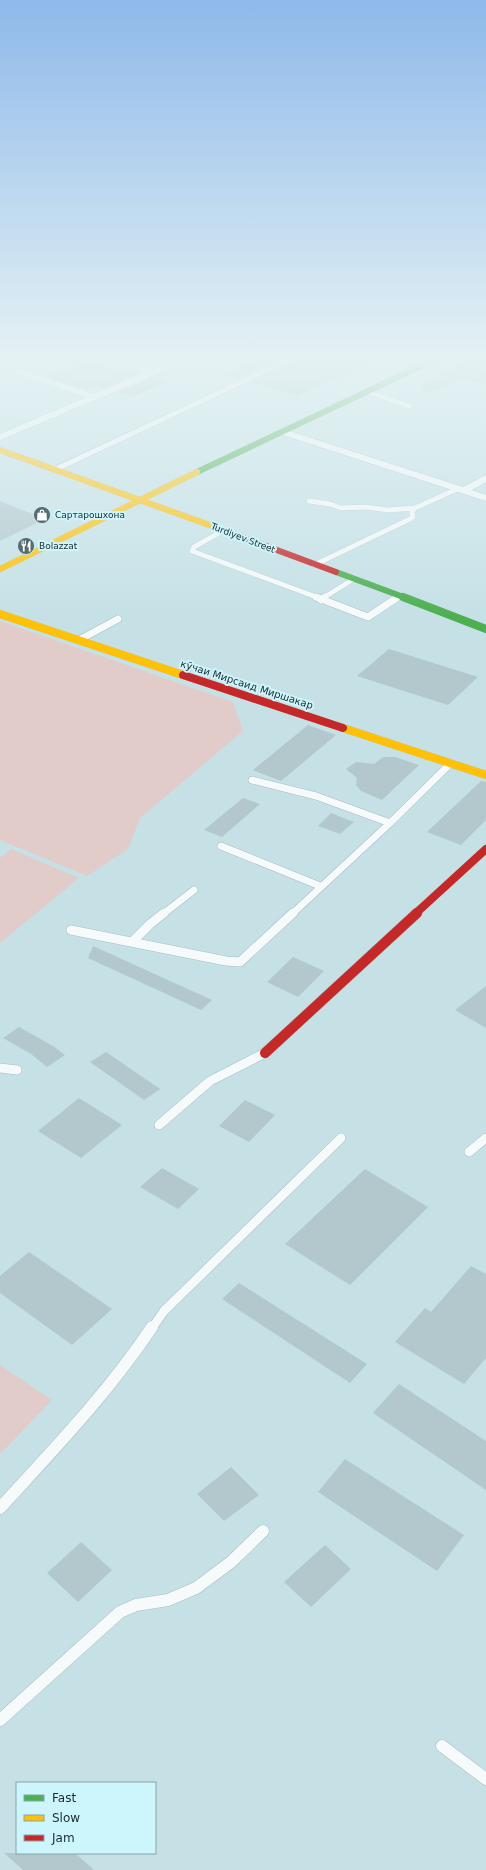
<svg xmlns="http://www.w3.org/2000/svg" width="486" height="1870" viewBox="0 0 486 1870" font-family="'DejaVu Sans',sans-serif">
<rect width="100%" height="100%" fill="#c5e1e6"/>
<path fill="#e1ccc9" d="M0,621l233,81 10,29 -103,87 -12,31 -41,27 -87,-36z
M11,849l68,29 -79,65v-85z
M0,1365l52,35 -52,54z"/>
<path fill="#b2c8cc" d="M263,357h23l-47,22 -16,-5z
M302,357h80l-85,39 -47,-14z
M473,357h13v28l-22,-7 -39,16 -4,-10z
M90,362l24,7 6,-2 19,6 -35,15 -8,-1 -7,3 -44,-14z
M153,377l14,5 -35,15 -15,-5z
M0,501l45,18 -45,22z
M389,649l89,28 -30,28 -91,-29z
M308,725l28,10 -55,46 -28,-11z
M383,757h12l24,8 -37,35 -21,-9 -5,-6 1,-7 -11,-9 10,-7 18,2z
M481,781l5,1v38l-25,25 -34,-13z
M243,798l17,6 -38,33 -18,-7z
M331,813l23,9 -14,12 -22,-8z
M93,946l119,54 -11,10 -113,-52z
M293,957l31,14 -26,26 -31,-15z
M486,986v42l-31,-18z
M19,1027l34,19 12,9 -18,12 -16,-13 -28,-16z
M106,1052l54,37 -16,11 -54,-38z
M79,1098l43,27 -41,33 -43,-27z
M245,1100l30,15 -26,27 -30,-16z
M162,1168l37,21 -21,20 -38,-22z
M365,1169l63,38 -78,78 -65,-41z
M29,1252l83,57 -40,36 -72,-52v-17z
M471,1266l15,8v84l-22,26 -69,-42 30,-34 6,4z
M239,1283l128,81 -17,19 -128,-84z
M399,1384l87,57v49l-113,-77z
M345,1459l119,76 -27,36 -119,-79z
M231,1467l28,28 -35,26 -27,-27z
M81,1542l31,28 -34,32 -31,-29z
M325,1545l26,24 -40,38 -27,-25z
M4,1853h71l19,17h-71z"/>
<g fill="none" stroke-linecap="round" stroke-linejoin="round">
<g stroke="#a7bdc0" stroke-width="5.5">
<path id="lane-far3" d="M18,371l76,26
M368,392l41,14
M309,501l21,3 11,4 25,-1 22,3 27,-2
M224,530l-30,17 -2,4 127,47
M314,565l96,-46 3,-2 -1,-5 3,-4 42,-19
M323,598l29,-18
M397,598l2,-1"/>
</g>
<g stroke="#a7bdc0" stroke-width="8">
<path id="lane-far2" d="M316,597l52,20 30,-20
M321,600l4,-3
M79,640l39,-21
M252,780l64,16 74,27
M221,846l99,40
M163,914l31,-24
M292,914l98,-91 61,-60"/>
</g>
<g stroke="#a7bdc0" stroke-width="10">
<path id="lane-far1" d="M71,930l155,31 14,1 53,-49
M132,942l18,-18 14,-11
M0,1068l17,2
M159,1125l51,-44 55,-28
M469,1152l17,-14
M152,1328l12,-17 177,-173"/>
</g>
<g stroke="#a7bdc0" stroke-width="13">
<path id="lane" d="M0,1508c53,-58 108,-115 152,-181
M0,1720l120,-108 16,-7 32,-5 28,-12 35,-26 32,-31
M442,1746l44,33"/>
</g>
<g stroke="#a7bdc0" stroke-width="1">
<path id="street" d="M103,357h13l37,12 27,-12h12l-35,17 -157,66v-6l145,-62z
M290,357h11l-243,114h-6l-2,-2z
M283,429l180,58 23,-12v7l-14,8 14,5v6l-206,-67 -2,-2 2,-2z"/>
</g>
<g stroke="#a7bdc0" stroke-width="6">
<path id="fast-far1" d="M197,472l243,-115
M336,572l70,26"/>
</g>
<g stroke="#a7bdc0" stroke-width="8">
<path id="fast" d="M403,597l83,32"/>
</g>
<g stroke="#a7bdc0" stroke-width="6">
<path id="slow-far1" d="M0,450l215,77
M0,569l197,-97"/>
</g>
<g stroke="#a7bdc0" stroke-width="8">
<path id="slow" d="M0,614l183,61
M343,728l143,47"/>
</g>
<g stroke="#a7bdc0" stroke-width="6">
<path id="jam-far2" d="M215,527l121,45"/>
</g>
<g stroke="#a7bdc0" stroke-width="8">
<path id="jam-far1" d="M183,675l160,53
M415,914l71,-65"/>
</g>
<g stroke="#a7bdc0" stroke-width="11">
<path id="jam" d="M265,1053l152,-140"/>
</g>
<use href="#lane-far3" stroke="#f6fafb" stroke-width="5"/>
<use href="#lane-far2" stroke="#f6fafb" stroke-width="7"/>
<use href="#lane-far1" stroke="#f6fafb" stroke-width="9"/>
<use href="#lane" stroke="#f6fafb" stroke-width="12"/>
<use href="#street" fill="#f6fafb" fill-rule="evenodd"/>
<use href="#fast-far1" stroke="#4caf50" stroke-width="6"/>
<use href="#fast" stroke="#4caf50" stroke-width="8"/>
<use href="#slow-far1" stroke="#ffc107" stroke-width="6"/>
<use href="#slow" stroke="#ffc107" stroke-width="8"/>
<use href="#jam-far2" stroke="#c62828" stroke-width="6"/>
<use href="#jam-far1" stroke="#c62828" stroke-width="8"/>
<use href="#jam" stroke="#c62828" stroke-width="10"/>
</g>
<linearGradient id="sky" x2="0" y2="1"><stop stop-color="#8eb9ea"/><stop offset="0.58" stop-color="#e5f2f4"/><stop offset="1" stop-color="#e5f2f4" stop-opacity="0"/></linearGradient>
<rect width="486" height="619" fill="url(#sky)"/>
<defs>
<g id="shop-disc" transform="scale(0.9)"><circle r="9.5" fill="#556c70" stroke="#cdf5fc"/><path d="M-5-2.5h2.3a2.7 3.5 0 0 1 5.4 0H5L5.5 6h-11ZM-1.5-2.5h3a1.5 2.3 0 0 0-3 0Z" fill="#fff"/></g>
<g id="restaurant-disc" transform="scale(0.9)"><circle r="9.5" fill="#556c70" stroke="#cdf5fc"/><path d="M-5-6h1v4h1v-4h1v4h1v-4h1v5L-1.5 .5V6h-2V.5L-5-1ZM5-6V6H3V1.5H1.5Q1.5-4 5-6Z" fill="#fff"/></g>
</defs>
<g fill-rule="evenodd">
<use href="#shop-disc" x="42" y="515"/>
<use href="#restaurant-disc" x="26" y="546"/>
</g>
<g text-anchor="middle" stroke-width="4" stroke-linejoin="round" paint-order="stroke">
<g font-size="9" fill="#192d30" stroke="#cdf5fc" text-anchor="start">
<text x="55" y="518">Сартарошхона</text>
<text x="39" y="549">Bolazzat</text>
</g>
<g font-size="9" fill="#192d30" stroke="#cdf5fc">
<text transform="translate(243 538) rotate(21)" y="3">Turdiyev Street</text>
</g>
<g font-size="10" fill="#192d30" stroke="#cdf5fc">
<text transform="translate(247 684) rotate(18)" y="4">кӯчаи Мирсаид Миршакар</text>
</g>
</g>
<rect x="16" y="1782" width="140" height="72" fill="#cdf5fc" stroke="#85a5aa"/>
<rect x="24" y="1795" width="20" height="6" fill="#4caf50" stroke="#85a5aa"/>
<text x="52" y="1802" font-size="12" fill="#192d30">Fast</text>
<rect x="24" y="1815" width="20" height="6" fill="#ffc107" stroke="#85a5aa"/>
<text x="52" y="1822" font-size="12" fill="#192d30">Slow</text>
<rect x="24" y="1835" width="20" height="6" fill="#c62828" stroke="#85a5aa"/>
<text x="52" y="1842" font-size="12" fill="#192d30">Jam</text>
</svg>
